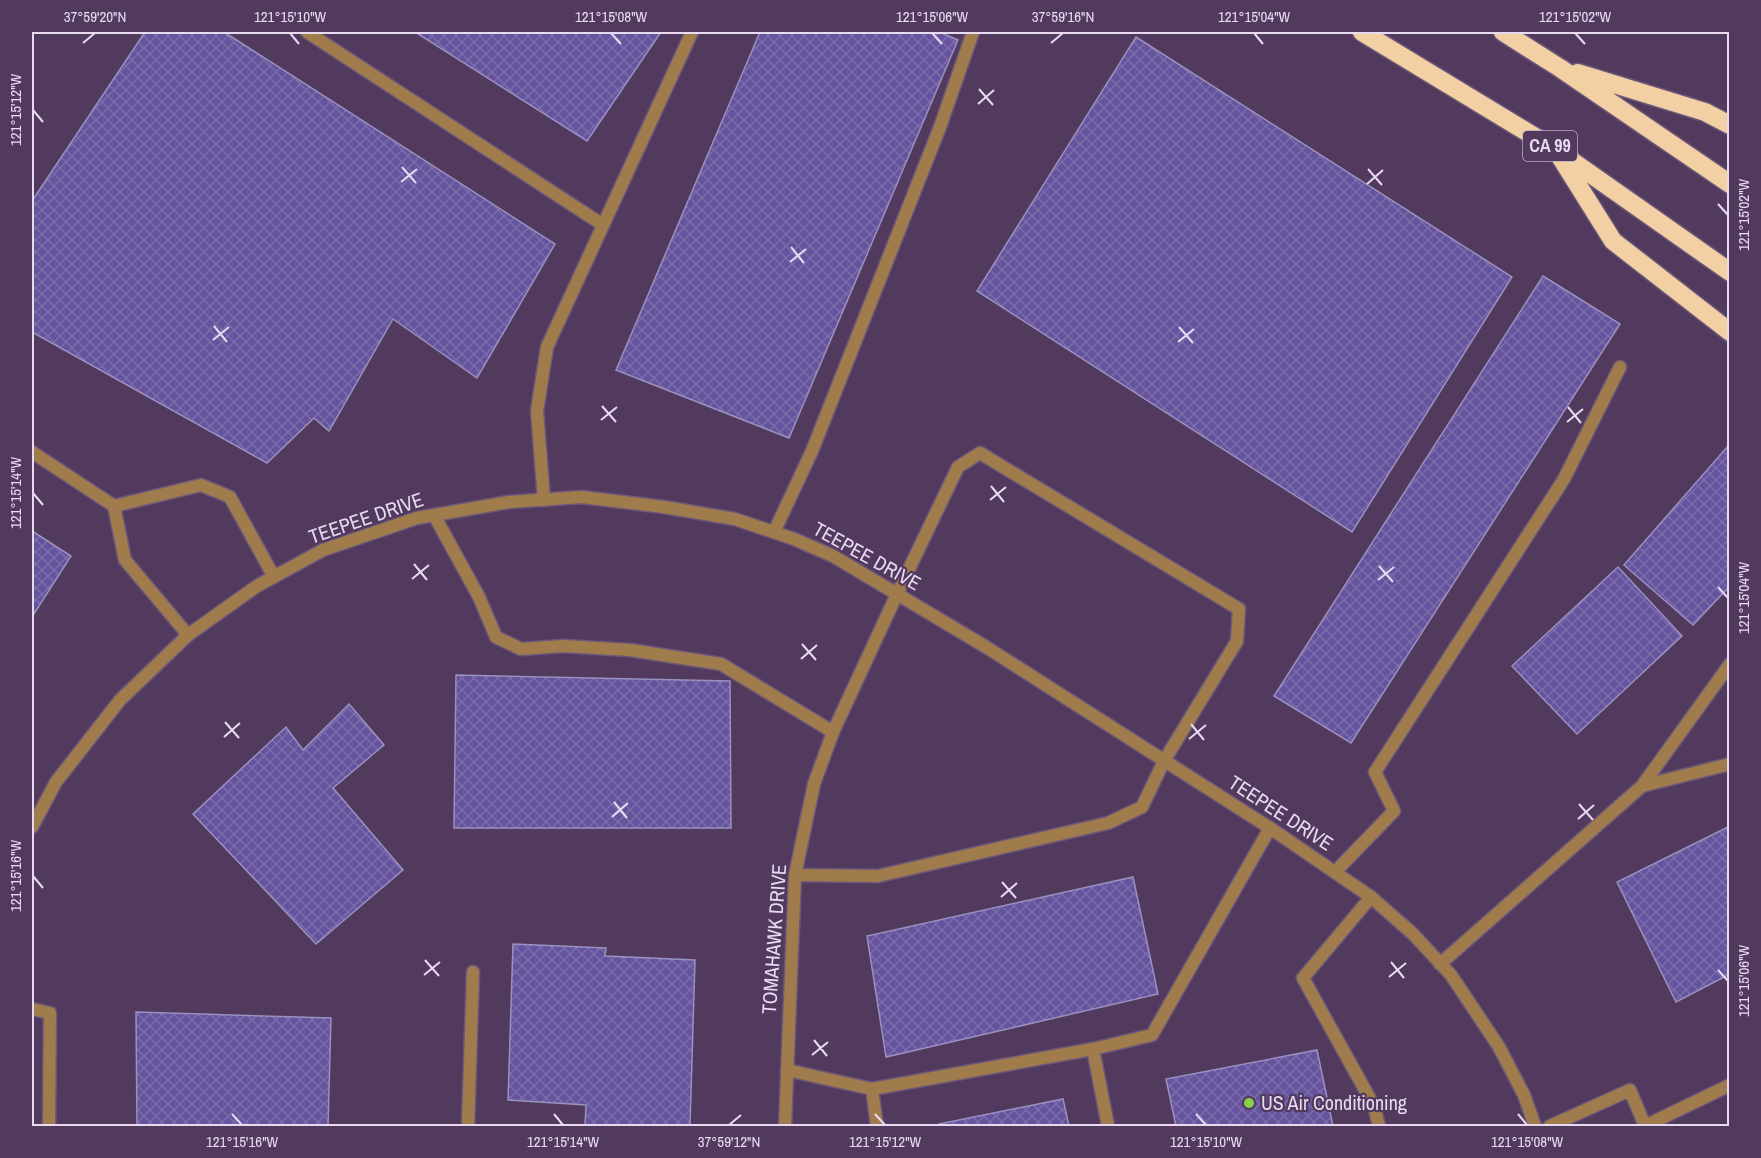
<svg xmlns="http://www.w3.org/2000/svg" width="1761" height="1158" viewBox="0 0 1761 1158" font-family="'Archivo Narrow',sans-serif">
<defs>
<pattern id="building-cross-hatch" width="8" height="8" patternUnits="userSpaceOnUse" patternTransform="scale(1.5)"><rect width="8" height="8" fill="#65549d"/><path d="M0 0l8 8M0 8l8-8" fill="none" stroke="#7b6cab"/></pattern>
</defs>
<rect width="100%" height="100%" fill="#523a5f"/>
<path fill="url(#building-cross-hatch)" stroke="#9991bf" stroke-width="1.5" d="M145,32h79l331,212 -78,134 -84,-59 -64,112 -15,-13 -47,45 -235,-131v-131z
M415,32h246l-74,109z
M760,32h179l19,8 -169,398 -173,-68z
M1136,37l376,240 -160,255 -375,-241z
M1543,276l77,48 -269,419 -77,-47z
M1729,445l1,141 -37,39 -69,-60z
M32,531l39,25 -39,61z
M1618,567l64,69 -105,98 -65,-68z
M456,675l274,6 1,147h-277z
M349,704l35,41 -51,43 70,82 -87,74 -123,-130 93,-87 17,23z
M1730,826v148l-54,28 -59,-120z
M1133,877l25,117 -272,63 -19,-121z
M513,944l93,4 -1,8 90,4 -5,166h-105l1,-21 -78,-5z
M136,1012l195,6 -3,108h-191z
M1317,1050l16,76h-157l-10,-47z
M1063,1099l6,27h-129l-1,-2z"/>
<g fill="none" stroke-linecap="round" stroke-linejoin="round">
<g stroke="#6d5779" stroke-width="15">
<path id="service" d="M307,32l296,193
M32,452l82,54 11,54 63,75
M544,500l-7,-89 10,-64 145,-315
M114,506l87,-21 29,12 44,80
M434,515l45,82 17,40 25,12 42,-3 67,4 91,14 112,68
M774,532l38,-81 128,-324 33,-95
M1642,786l88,-22
M1335,872l59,-61 -19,-39 189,-293 56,-112
M795,875l83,1 230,-53 34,-16 22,-46 73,-120 2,-32 -259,-156 -22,14 -61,127
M1371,897l-68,81 71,128 5,20
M1440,964l202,-178 88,-122
M32,1009l18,4 -1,113
M1093,1049l15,77
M787,1070l85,19 221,-40 59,-14 118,-207
M872,1089l5,37
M468,1126l5,-154
M1550,1126l80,-36 15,36 85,-41"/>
</g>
<g stroke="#6d5779" stroke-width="15">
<path id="minor" d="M32,827l24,-45 64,-82 68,-65 69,-49 66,-36 94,-32 92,-16 73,-5 82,10 71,12 59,20 39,17 64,38 89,53 284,181 101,69 42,37 38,41 48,72 25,48 11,31
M785,1126l10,-251 19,-91 19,-52 64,-138"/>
</g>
<g stroke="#6d5779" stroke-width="21">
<path id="motorway" d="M1362,32l193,117 175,123
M1503,32l57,36 170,116
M1578,73l127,39 25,13
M1561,158l52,83 117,91"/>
</g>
<use href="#service" stroke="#a07c4c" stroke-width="12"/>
<use href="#minor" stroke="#a07c4c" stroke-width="12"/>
<use href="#motorway" stroke="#f3d0a4" stroke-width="18"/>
</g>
<path fill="none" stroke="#e8daf1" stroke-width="2" d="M290,33l9,11M611,33l10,11M932,33l10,11M1254,33l9,11M1575,33l10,11M83,43l12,-10M1051,43l12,-10M979,89l14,16M978,104l16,-14M33,110l10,12M402,167l14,16M1368,169l14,16M401,182l16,-13M1367,184l16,-14M1718,204l10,11M791,247l13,16M790,262l16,-13M214,326l13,16M1179,327l14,16M213,340l16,-13M1178,342l16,-13M602,406l14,16M1568,407l13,16M601,420l16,-13M1567,422l16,-13M991,486l13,16M33,493l10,12M990,500l16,-13M414,564l13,16M1379,566l14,16M412,579l17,-14M1378,580l16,-13M1718,587l10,11M802,644l14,16M801,659l16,-14M225,722l14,16M1191,724l13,16M224,737l16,-14M1189,739l17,-14M614,802l13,16M1579,804l14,16M612,817l16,-14M1578,819l16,-14M33,876l10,12M1002,882l14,16M1001,897l16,-14M425,960l14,16M1391,962l13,16M1718,970l10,11M424,975l16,-13M1389,977l17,-14M814,1040l13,16M812,1055l16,-13M232,1114l10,11M554,1114l9,11M875,1114l10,11M1196,1114l10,11M1518,1114l9,11M729,1125l12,-10"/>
<circle fill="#89cf49" stroke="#523a5f" stroke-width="2" cx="1249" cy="1103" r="6"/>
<g text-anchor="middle" stroke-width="4.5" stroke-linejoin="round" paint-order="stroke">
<rect fill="#523a5f" stroke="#bbaac5" stroke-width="1.5" x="1523" y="131" width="54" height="30" rx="4.5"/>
<g font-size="18" font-weight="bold" fill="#e8daf1">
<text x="1550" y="152">CA 99</text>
</g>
<g font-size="20" fill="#e8daf1" stroke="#523a5f">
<text transform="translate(366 518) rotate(-19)" y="7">TEEPEE DRIVE</text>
<text transform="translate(867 556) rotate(29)" y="7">TEEPEE DRIVE</text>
<text transform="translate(1281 813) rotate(33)" y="7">TEEPEE DRIVE</text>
<text transform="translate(774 939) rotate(-86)" y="7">TOMAHAWK DRIVE</text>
</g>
<g font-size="20" fill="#e8daf1" stroke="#523a5f" text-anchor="start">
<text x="1261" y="1110">US Air Conditioning</text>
</g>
</g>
<rect width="1761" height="1158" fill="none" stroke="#523a5f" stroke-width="66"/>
<rect x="33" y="33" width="1695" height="1092" fill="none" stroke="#e8daf1" stroke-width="2"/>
<g font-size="15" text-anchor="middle" fill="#e8daf1">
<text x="95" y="22">37°59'20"N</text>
<text x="290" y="22">121°15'10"W</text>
<text x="611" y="22">121°15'08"W</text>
<text x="932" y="22">121°15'06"W</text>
<text x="1063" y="22">37°59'16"N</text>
<text x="1254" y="22">121°15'04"W</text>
<text x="1575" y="22">121°15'02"W</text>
<text transform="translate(16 110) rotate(-90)" y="5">121°15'12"W</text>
<text transform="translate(1744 215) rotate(-90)" y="5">121°15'02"W</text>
<text transform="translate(16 493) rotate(-90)" y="5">121°15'14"W</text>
<text transform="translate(1744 598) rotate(-90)" y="5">121°15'04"W</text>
<text transform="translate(16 876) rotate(-90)" y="5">121°15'16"W</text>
<text transform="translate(1744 981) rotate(-90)" y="5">121°15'06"W</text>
<text x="242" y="1147">121°15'16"W</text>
<text x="563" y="1147">121°15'14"W</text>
<text x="729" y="1147">37°59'12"N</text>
<text x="885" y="1147">121°15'12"W</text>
<text x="1206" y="1147">121°15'10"W</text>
<text x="1527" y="1147">121°15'08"W</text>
</g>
</svg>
